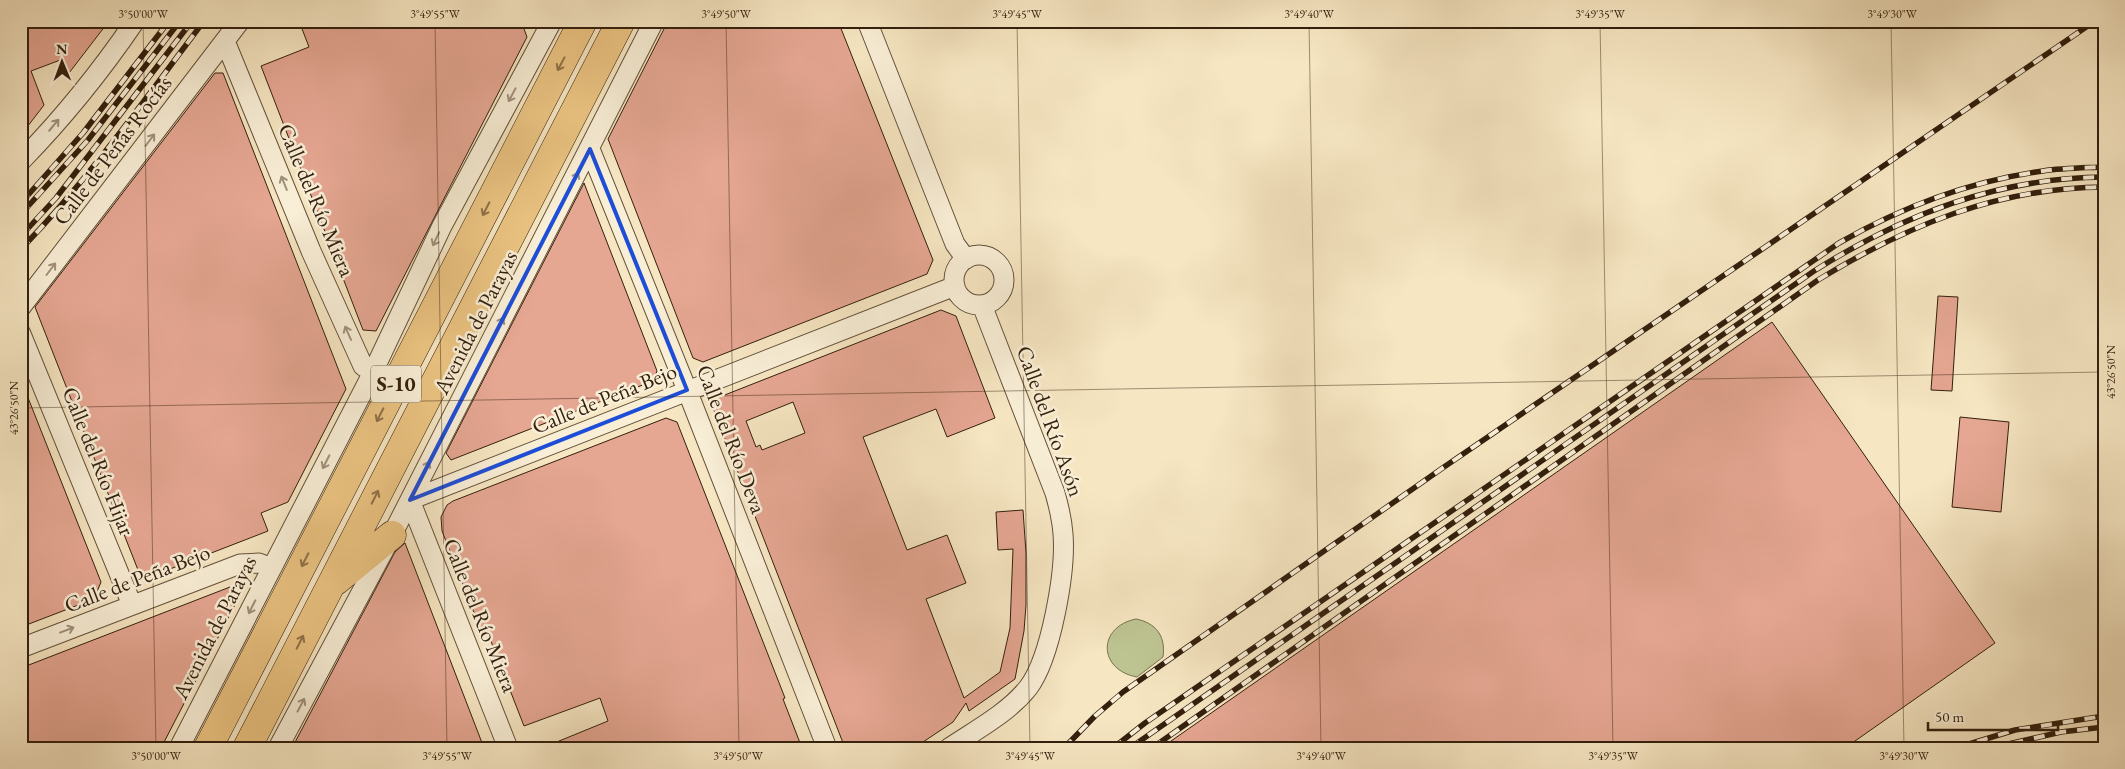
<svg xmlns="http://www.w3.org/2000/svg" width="2125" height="769" viewBox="0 0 2125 769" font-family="'EB Garamond',serif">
<rect width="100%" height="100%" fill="#f6e6c2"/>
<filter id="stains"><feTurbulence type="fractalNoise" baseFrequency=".004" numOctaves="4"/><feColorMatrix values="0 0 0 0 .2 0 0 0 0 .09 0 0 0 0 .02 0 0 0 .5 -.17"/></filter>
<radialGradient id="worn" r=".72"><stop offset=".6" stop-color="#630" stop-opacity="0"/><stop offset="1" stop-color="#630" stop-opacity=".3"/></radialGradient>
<path fill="#bdc492" stroke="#787250" d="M1136,619c20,4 30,17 27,38l-26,20c-39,-7 -40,-50 -1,-58z"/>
<path fill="#e5a692" stroke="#331f0d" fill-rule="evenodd" d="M21,21h88l-40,52 -6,-14 -32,12 13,34 -23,30z
M299,21h222l6,16 -151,294 -13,-1 -102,-264 48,-19z
M668,21h170l95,239 -6,14 -224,88 -10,-4 -85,-219z
M215,73h8l123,316 -58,113 -27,11 7,18 -116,45 -14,-6 -103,-263z
M584,183l73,188 -4,10 -202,79 -5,-7z
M1938,296l20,1 -6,94 -21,-1z
M941,310l15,6 39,102 -48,19 -11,-28 -73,28 44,113 40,-15 19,48 -40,16 38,99 36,-26 10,-44 3,-79 -15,1 -2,-38 27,-2 3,43v52l-2,26 -9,48 -46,32 -3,-8 -13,19 -39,26h-69l-132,-340 4,-10zM793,402l12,31 -43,17 -2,-5 -4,2 -10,-26z
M1772,322l223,321 -150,105h-684z
M21,380l80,202 -7,17 -73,28z
M1960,417l49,5 -8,90 -49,-5z
M666,418l11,4 108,276 -2,1 19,49h-260l66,-27 -8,-23 -76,28 -39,-100 -5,2 -38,-97 -1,-14 6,-12 6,-4z
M405,543l79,205h-192l103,-196z
M230,587l9,10 -78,151h-140v-80z"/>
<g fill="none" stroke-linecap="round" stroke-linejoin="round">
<g stroke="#64513a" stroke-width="21">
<path id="street" d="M867,21l88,223 11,15
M225,41l86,210 52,115 10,6
M590,149l97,241 140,358
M21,161c42,-43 80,-90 114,-140
M954 280a25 25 0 1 1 50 0a25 25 0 1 1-50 0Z
M21,307l219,-286
M21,334l111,271
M21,648l219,-84 19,-1 13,5
M179,748l194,-376 69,-146 110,-205
M278,748l114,-213 262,-514
M508,748l-98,-248 545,-214
M949,748c27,-18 59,-35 79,-60 23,-30 38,-117 35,-154 -1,-14 -4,-27 -8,-41l-73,-188"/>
</g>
<g stroke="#331f0d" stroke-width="29">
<path id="highway" d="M336,581l56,-46
M208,748l375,-727
M247,748l374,-727"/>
</g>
<use href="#street" stroke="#f9efd7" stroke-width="19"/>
<use href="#highway" stroke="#ebc381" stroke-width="28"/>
<g stroke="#331f0d" stroke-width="5.5">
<path id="rail" d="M21,203l62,-70 86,-112
M21,214l67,-74 92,-119
M21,236l35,-38 136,-177
M21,249c68,-70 124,-150 183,-228
M1064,748l31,-32 28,-24 321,-225 651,-446
M1113,748l32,-25 694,-480c63,-36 131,-62 204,-72 20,-3 40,-3 61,-4
M1130,748l684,-477c89,-56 182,-93 290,-94
M1152,748l666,-468c90,-55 179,-92 286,-93
M1956,748l59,-18 89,-14
M1991,748l70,-16 43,-5"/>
</g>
<use href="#rail" stroke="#f9efd7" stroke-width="4" stroke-dasharray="11" stroke-linecap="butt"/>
</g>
<defs><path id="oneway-shaft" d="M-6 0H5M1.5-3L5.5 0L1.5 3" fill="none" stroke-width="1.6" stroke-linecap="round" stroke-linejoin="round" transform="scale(1.25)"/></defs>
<g stroke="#8f7147">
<use href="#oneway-shaft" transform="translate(561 64) rotate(118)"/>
<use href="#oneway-shaft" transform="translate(486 209) rotate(117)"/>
<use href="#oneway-shaft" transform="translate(380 415) rotate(117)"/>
<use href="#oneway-shaft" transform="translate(375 497) rotate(-63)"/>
<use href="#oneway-shaft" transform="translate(305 560) rotate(117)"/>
<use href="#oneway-shaft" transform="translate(300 642) rotate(-63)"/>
</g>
<g stroke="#a0917c">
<use href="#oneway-shaft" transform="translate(512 95) rotate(118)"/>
<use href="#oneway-shaft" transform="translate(54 125) rotate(-50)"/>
<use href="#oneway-shaft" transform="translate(150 140) rotate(-53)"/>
<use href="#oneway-shaft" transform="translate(575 179) rotate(-63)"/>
<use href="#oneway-shaft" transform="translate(284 183) rotate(-112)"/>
<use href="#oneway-shaft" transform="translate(436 239) rotate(115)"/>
<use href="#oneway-shaft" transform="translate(51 269) rotate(-53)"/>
<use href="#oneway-shaft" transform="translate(500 324) rotate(-63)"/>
<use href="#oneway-shaft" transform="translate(348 333) rotate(-114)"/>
<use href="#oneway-shaft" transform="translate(326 462) rotate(117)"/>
<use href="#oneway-shaft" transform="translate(426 468) rotate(-63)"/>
<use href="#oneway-shaft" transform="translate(252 607) rotate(117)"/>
<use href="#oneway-shaft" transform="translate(67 630) rotate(-21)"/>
<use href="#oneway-shaft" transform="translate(301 705) rotate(-62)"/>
</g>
<path fill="none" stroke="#1d4ed8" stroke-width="4" stroke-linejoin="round" d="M590,149l97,241 -277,110z"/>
<path fill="none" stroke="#331f0d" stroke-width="1" stroke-opacity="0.45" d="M143,21l13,727M435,21l12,727M726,21l13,727M1017,21l13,727M1309,21l12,727M1600,21l13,727M1891,21l13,727M21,408l2083,-36"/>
<g text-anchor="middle" stroke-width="5" stroke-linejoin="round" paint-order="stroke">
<rect fill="#f9efd7" stroke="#6e5d4a" stroke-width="1" x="371" y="365.5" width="50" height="37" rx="4"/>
<g font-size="21" font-weight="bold" fill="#331f0d">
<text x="396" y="391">S-10</text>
</g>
<g font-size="22" fill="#331f0d" stroke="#f9efd7">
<text transform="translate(112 150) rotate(-53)" y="8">Calle de Peñas Rocías</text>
<text transform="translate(317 200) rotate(67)" y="8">Calle del Río Miera</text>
<text transform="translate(475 322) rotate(-63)" y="8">Avenida de Parayas</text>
<text transform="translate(604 398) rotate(-22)" y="8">Calle de Peña Bejo</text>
<text transform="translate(1051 421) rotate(70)" y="8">Calle del Río Asón</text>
<text transform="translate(732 439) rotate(69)" y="8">Calle del Río Deva</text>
<text transform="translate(99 461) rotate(68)" y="8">Calle del Río Hijar</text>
<text transform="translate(137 578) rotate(-21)" y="8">Calle de Peña Bejo</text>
<text transform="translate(481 615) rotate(68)" y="8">Calle del Río Miera</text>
<text transform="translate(214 627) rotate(-63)" y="8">Avenida de Parayas</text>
</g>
</g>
<rect width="2125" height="769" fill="none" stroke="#f6e6c2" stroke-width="55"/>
<g transform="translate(62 62) rotate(359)" stroke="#f9efd7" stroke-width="4" paint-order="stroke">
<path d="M0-4L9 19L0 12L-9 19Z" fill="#331f0d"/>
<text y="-8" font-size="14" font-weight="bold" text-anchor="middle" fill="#331f0d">N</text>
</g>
<path d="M1928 722v8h130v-8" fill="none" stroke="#331f0d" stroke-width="2.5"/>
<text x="1935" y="722" font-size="15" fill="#331f0d" stroke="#f9efd7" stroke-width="4" paint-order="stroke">50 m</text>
<rect x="28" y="28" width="2070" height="714" fill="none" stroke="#331f0d" stroke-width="2"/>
<g font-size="12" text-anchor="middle" fill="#331f0d">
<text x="143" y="18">3°50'00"W</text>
<text x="435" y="18">3°49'55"W</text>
<text x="726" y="18">3°49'50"W</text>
<text x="1017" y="18">3°49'45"W</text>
<text x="1309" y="18">3°49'40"W</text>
<text x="1600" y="18">3°49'35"W</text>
<text x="1892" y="18">3°49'30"W</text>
<text transform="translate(2111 372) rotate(-90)" y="4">43°26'50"N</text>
<text transform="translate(14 408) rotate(-90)" y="4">43°26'50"N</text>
<text x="156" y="760">3°50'00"W</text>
<text x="447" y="760">3°49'55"W</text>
<text x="738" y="760">3°49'50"W</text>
<text x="1030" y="760">3°49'45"W</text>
<text x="1321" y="760">3°49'40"W</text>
<text x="1613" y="760">3°49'35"W</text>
<text x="1904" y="760">3°49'30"W</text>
</g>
<rect width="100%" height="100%" filter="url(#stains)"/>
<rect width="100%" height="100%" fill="url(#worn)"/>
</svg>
